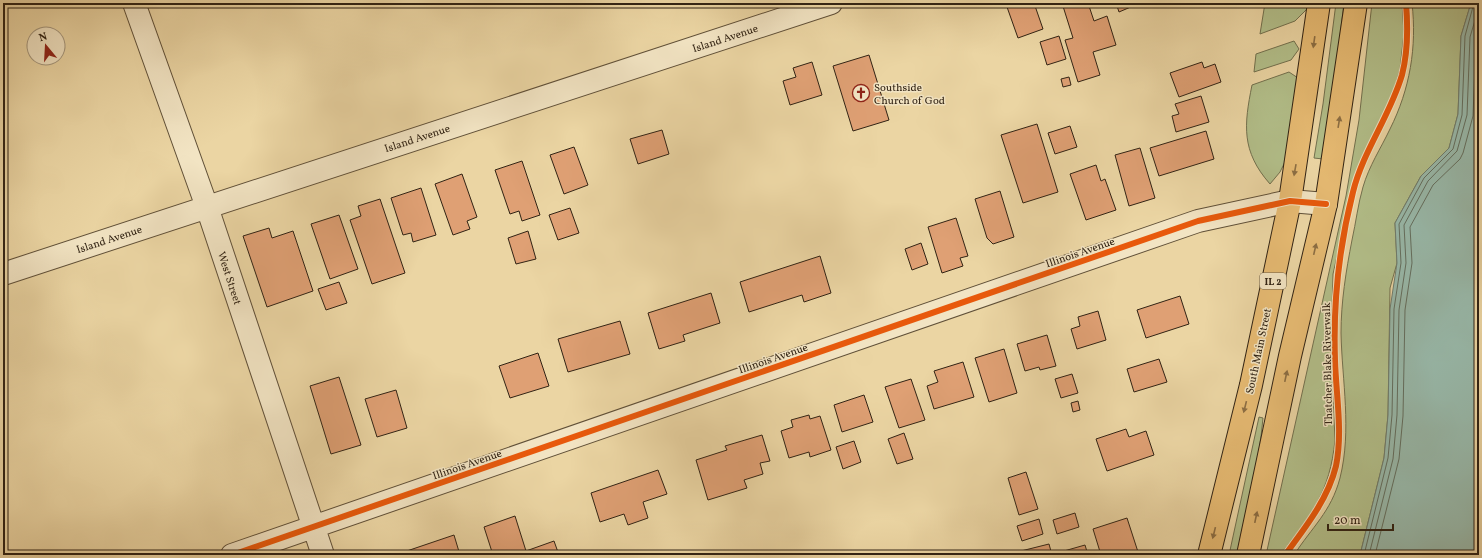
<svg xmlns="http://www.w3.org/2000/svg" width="1482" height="558" viewBox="0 0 1482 558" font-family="Vollkorn,serif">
<rect width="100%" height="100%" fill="#ebd5a3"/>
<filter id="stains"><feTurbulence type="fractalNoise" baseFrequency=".005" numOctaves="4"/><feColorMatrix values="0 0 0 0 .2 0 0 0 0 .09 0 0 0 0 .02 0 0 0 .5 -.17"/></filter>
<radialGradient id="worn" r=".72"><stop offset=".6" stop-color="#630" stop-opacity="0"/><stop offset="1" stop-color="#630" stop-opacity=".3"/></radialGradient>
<path fill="#b2be89" stroke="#72704e" d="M1265,3h42v6l-12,12 -35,13z
M1336,3h8l-8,66 -13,90 -9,-1 9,-54z
M1372,3h30l2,30 -4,36 -5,18 -3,11 -23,45 -13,30 -23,101 -2,76 4,90c-5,52 -24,76 -55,115h-14l80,-359 13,-76z
M1412,3h59l-10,33 -3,78 -9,34 -28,28 -26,47 2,40 -7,25 -2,127 -4,43 -24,97h-66c18,-28 37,-43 46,-77 12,-48 2,-97 1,-145 0,-31 5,-62 11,-93 4,-18 6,-36 11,-53 6,-21 18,-39 27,-58 20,-40 27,-82 22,-126z
M1294,41l5,8 -8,11 -37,12 2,-18z
M1289,72l9,6 -13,84 -5,10 -10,12c-29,-33 -26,-59 -18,-99z
M1259,417l4,1c-4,46 -16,92 -26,137h-8z"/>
<path fill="#98b8a9" stroke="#6f7c6d" d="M1471,3h8v552h-119l24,-97 4,-43 2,-106 7,-46 -2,-40 26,-47 28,-28 9,-34 3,-78z"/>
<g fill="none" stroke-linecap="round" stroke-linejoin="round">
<path stroke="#646e5e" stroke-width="1" d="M1364,555l24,-97 4,-43 2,-106 7,-46 -2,-39 25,-46 29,-29 9,-34 3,-79 9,-33
M1369,555l24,-96 4,-44 2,-105 7,-47 -2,-38 24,-44 29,-30 10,-36 3,-78 9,-30
M1375,555l24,-96 4,-43 2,-106 7,-47 -2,-36 23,-42 27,-26 3,-6 10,-37 3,-78 3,-10"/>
</g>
<path fill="#dfa074" stroke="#312314" d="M1019,3h15l9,26 -25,9 -11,-31z
M1062,3h26l6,18 13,-5 9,29 -23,7 7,23 -22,7 -13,-42 8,-2z
M1116,3h15l2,3 -14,6z
M1059,36l7,23 -19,6 -7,-23z
M869,55l20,65 -36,11 -20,-65z
M812,62l10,33 -32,10 -7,-24 13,-4 -3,-9z
M1202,62l2,6 11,-4 6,18 -42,15 -9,-24z
M1069,77l2,8 -8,2 -2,-8z
M1201,96l8,26 -33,10 -4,-16 7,-2 -4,-10z
M1037,124l21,68 -35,11 -22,-68z
M1070,126l7,21 -22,7 -7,-21z
M662,130l7,24 -31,10 -8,-25z
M1206,131l8,28 -55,17 -9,-28z
M574,147l14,38 -24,9 -14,-39z
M1140,148l15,50 -26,8 -14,-51z
M522,161l18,54 -18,6 -3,-10 -9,3 -15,-44z
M1096,165l5,16 4,-2 11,31 -30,10 -16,-46z
M462,174l15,43 -10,4 3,8 -17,6 -18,-51z
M421,188l15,47 -23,7 -2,-9 -8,2 -12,-37z
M1000,191l14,46 -21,7 -6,-6 -12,-39z
M380,199l25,74 -33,11 -22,-64 11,-4 -3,-10z
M570,208l9,25 -21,7 -9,-25z
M339,215l19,54 -28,10 -19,-55z
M956,218l12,38 -8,2 3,8 -21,7 -14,-46z
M269,228l3,10 21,-7 20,60 -46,16 -24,-71z
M528,231l8,28 -20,5 -8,-26z
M921,243l7,21 -16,6 -7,-21z
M820,256l11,37 -27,9 -2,-7 -53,17 -9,-30z
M339,282l8,21 -21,7 -8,-21z
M711,293l9,30 -37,12 2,6 -26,8 -11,-36z
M1180,296l9,28 -43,14 -9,-28z
M1098,311l8,29 -29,9 -6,-20 9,-3 -2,-9z
M620,321l10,33 -62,18 -10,-33z
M1047,335l9,31 -16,4 -1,-3 -14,4 -8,-27z
M1004,349l13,44 -28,9 -14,-44z
M538,353l11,33 -39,12 -11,-32z
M1159,359l8,23 -33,10 -7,-23z
M963,362l11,35 -40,12 -7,-23 11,-4 -4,-11z
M1072,374l6,19 -17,5 -6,-19z
M339,377l22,68 -30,9 -21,-68z
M911,379l14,41 -26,8 -14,-41z
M396,390l11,38 -30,9 -12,-38z
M864,395l9,27 -31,10 -8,-27z
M1078,401l2,9 -7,2 -2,-9z
M809,415l1,4 10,-3 11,34 -21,7 -1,-5 -20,6 -8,-27 12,-4 -2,-7z
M1126,429l3,8 17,-6 8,24 -47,16 -11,-32z
M904,433l9,26 -16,5 -9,-25z
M762,435l8,26 -10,2 3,11 -19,6 3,8 -39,12 -12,-40 31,-10 -2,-4z
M854,441l7,21 -18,7 -7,-22z
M658,470l9,24 -24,8 5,16 -20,7 -4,-11 -24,8 -9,-29z
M1026,472l12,37 -19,6 -11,-37z
M1075,513l4,14 -22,7 -4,-14z
M515,516l11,35 28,-10 5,14h-66l-9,-28z
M1127,518l12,37h-38l-8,-26z
M1039,519l4,15 -21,7 -5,-15z
M454,535l6,20h-65z
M1049,544l3,11h-30l-1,-4z
M1085,545l3,10h-23l-1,-4z"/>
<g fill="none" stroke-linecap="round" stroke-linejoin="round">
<g stroke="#605038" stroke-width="24">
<path id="street" d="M134,3l73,204 116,348
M3,274l828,-271
M232,555l966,-334 92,-20 36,3"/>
</g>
<g stroke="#312314" stroke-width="24">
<path id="primary" d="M1209,555l42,-170 39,-184 29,-198
M1248,555l42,-199 36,-152 30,-201"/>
</g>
<use href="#street" stroke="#f2e4c3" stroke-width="22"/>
<use href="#primary" stroke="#e6ba72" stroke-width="22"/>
<g stroke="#f2e4c3" stroke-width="8">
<path id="cycleway" d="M232,555l966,-334 92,-20 36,3
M1285,555c20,-27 43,-56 51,-89 7,-34 0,-71 -1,-106 -2,-56 4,-113 18,-168 10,-41 37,-76 49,-117 6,-23 6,-48 4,-72"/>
</g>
<use href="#cycleway" stroke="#e8590c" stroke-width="6"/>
</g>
<defs><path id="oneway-solid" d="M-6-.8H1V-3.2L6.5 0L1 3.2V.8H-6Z"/></defs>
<g fill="#8c6e43">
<use href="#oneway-solid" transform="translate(1314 42) rotate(98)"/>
<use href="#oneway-solid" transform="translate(1339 122) rotate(-81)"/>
<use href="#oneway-solid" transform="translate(1295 170) rotate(100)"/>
<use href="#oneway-solid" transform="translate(1315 249) rotate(-77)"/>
<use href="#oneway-solid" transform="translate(1286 376) rotate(-78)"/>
<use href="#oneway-solid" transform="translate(1245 407) rotate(104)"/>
<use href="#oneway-solid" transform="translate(1256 517) rotate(-78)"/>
<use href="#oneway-solid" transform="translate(1214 533) rotate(104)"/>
</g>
<defs>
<g id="church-ring" transform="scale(0.9)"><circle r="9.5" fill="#f2e4c3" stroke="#8f2418" stroke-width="1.5"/><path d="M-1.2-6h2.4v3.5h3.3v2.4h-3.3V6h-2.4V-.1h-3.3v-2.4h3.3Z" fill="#8f2418"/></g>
</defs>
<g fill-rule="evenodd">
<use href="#church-ring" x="861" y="93"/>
</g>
<g text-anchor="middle" stroke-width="3" stroke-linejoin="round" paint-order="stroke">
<rect fill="#f2e4c3" stroke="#6b5d48" stroke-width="1" x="1260" y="273" width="26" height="16" rx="3"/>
<g font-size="10" font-weight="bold" fill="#312314">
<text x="1273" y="285">IL 2</text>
</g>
<g font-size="11" fill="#312314" stroke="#f2e4c3">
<text transform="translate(725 38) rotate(-18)" y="4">Island Avenue</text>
<text transform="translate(417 138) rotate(-18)" y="4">Island Avenue</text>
<text transform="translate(109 239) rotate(-18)" y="4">Island Avenue</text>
<text transform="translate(1080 252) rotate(-19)" y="4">Illinois Avenue</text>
<text transform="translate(230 278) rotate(72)" y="4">West Street</text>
<text transform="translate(1258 351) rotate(-78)" y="4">South Main Street</text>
<text transform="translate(773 358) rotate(-19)" y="4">Illinois Avenue</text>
<text transform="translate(1327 364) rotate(-91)" y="4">Thatcher Blake Riverwalk</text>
<text transform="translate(467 464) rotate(-19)" y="4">Illinois Avenue</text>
</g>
<g font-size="11" fill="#312314" stroke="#f2e4c3" text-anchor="start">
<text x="874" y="91">Southside<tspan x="874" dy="13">Church of God</tspan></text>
</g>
</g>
<rect width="1482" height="558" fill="none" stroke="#ebd5a3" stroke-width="16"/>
<rect x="4" y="4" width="1474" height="550" fill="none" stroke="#312314" stroke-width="2"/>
<rect x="8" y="8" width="1466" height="542" fill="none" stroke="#312314"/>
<g transform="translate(46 46) rotate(342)"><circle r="19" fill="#f2e4c3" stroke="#a5977d"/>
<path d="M0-3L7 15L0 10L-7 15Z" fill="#8f2418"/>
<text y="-6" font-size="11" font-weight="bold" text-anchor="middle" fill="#312314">N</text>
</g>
<path d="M1328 524v6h65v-6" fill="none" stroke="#312314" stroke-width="2"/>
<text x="1334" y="524" font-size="12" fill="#312314" stroke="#f2e4c3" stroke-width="3" paint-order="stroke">20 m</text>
<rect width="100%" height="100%" filter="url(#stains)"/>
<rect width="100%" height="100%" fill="url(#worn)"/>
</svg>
